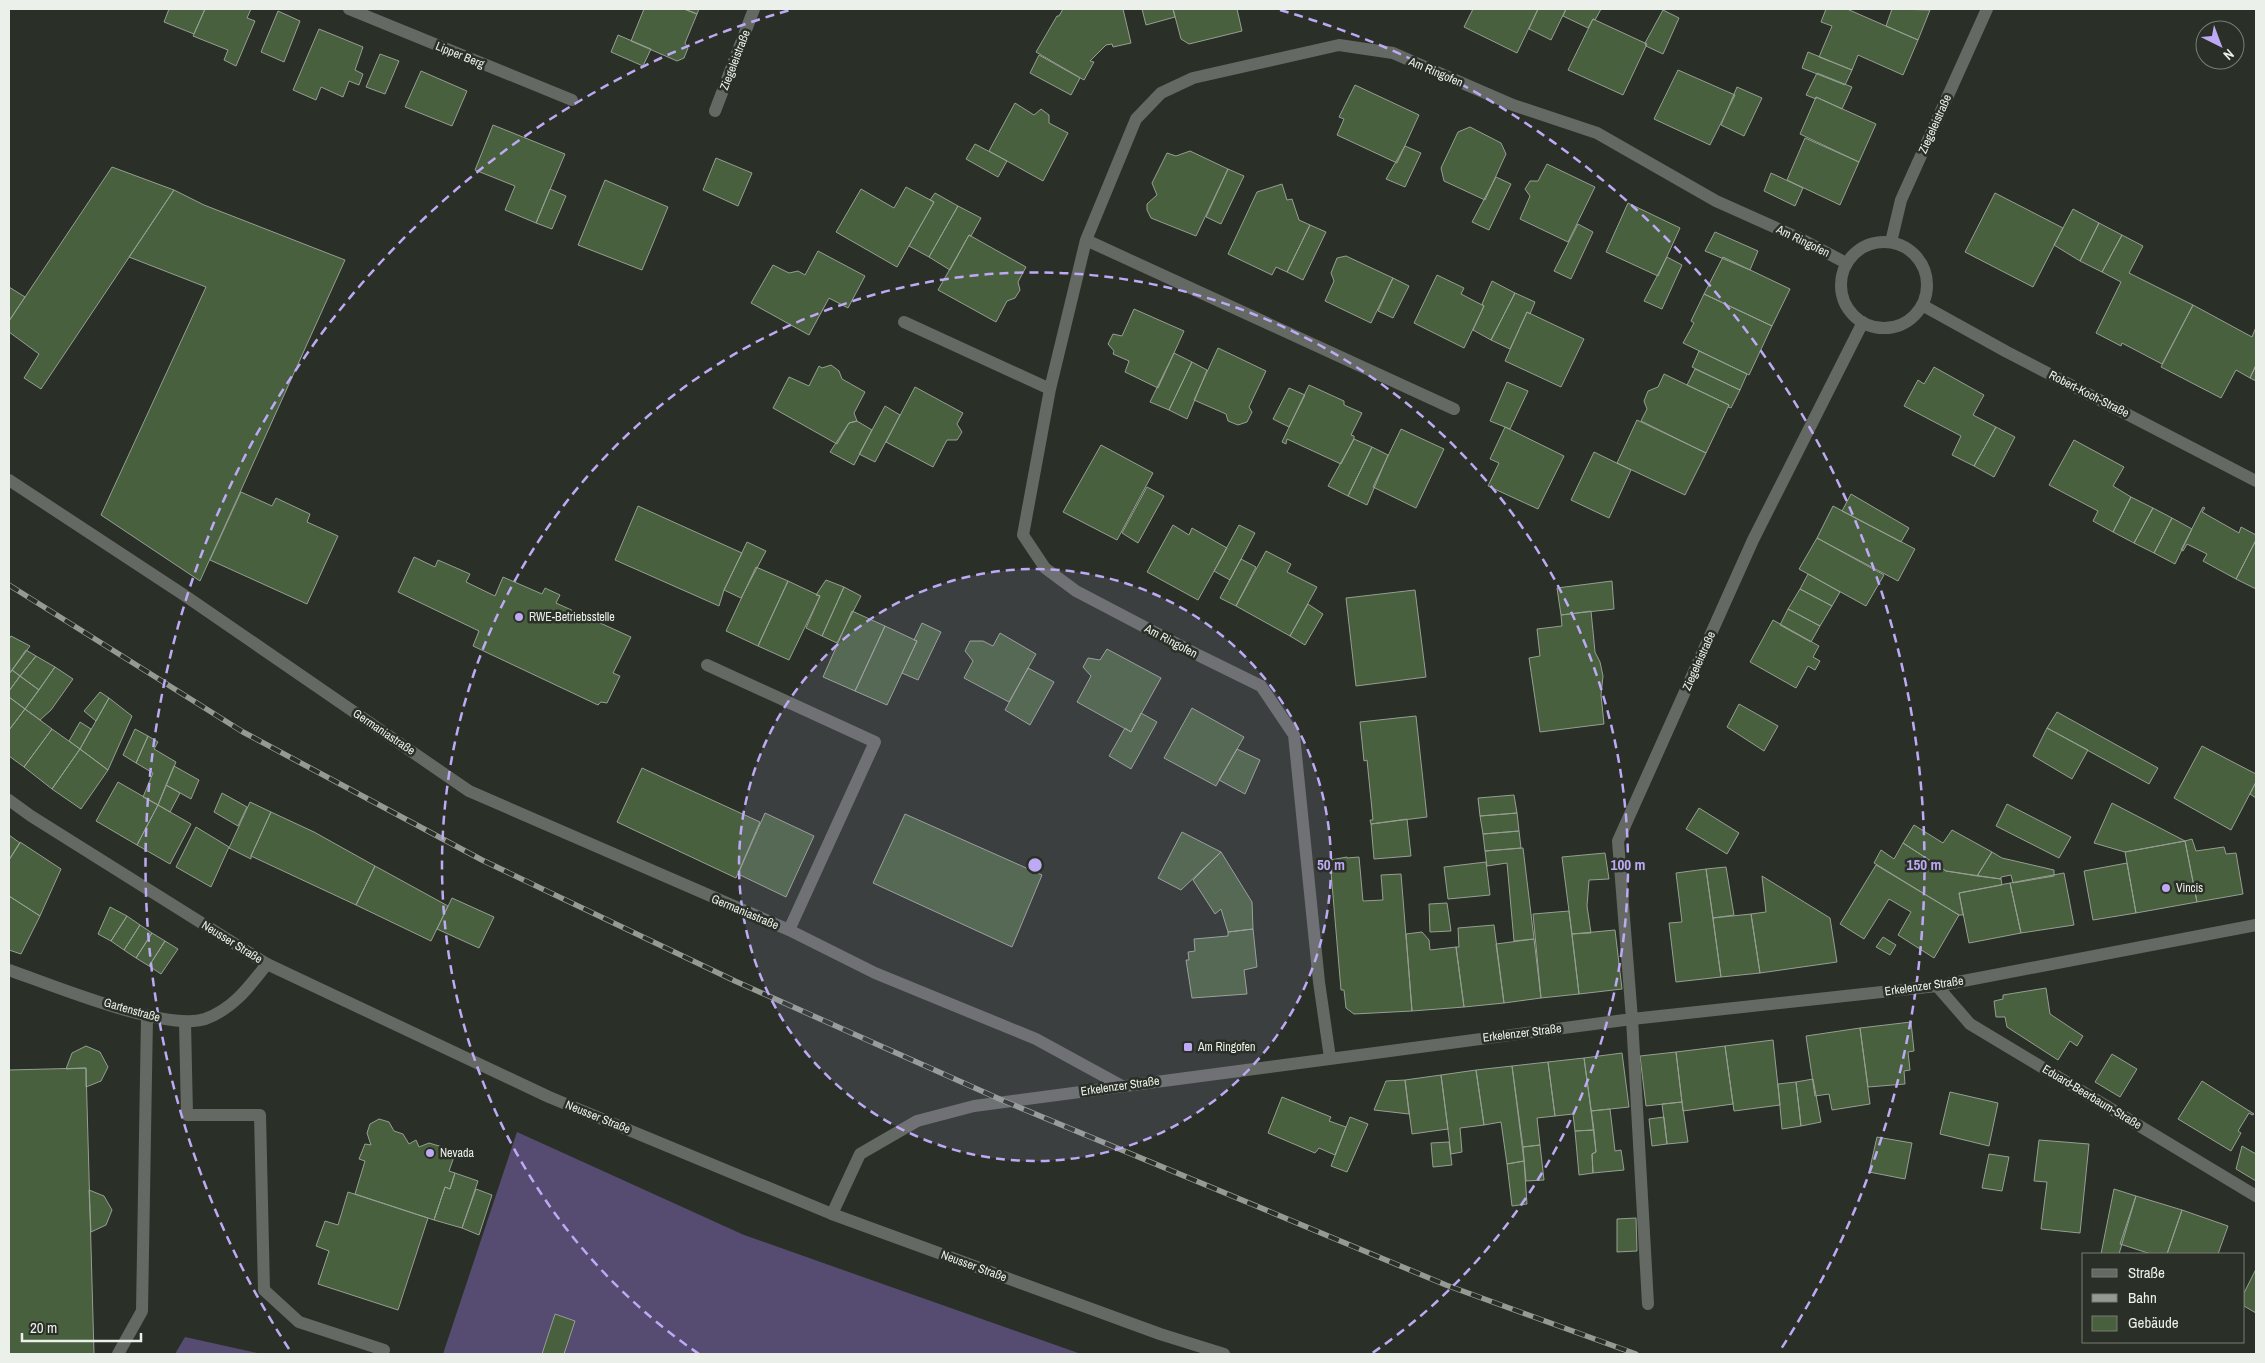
<svg xmlns="http://www.w3.org/2000/svg" width="2265" height="1363" viewBox="0 0 2265 1363" font-family="'Archivo Narrow',sans-serif">
<rect width="100%" height="100%" fill="#2a3027"/>
<path fill="#564c71" d="M517,1132l227,103 337,119h-638z
M185,1337l77,17h-87z"/>
<path fill="#48603e" stroke="#969e93" d="M169,9h36l-11,25 -30,-12z
M205,9h46l-4,9 8,3 -19,45 -12,-6 4,-10 -35,-14z
M644,9h40l13,5 -12,29 3,5 -4,10 -7,3 -46,-20z
M684,9h15l-2,5z
M1063,9h60l8,34 -18,4 -1,-3 -6,1 -16,16 4,1 -10,18 -48,-28 21,-36h2z
M1142,9h31l2,8 -29,8z
M1173,9h64l5,22 -53,13 -8,-5z
M1473,9h65l-21,44 -53,-26z
M1538,9h28l-15,31 -22,-11z
M1566,9h35l-6,11 -2,-1 -5,9 -25,-12z
M1826,9h21l71,31 -15,35 -45,-20 -6,15 -33,-13 13,-31 -11,-4z
M1892,9l38,1 -12,30 -32,-14z
M1663,10l16,8 -16,36 -17,-8 -1,-3z
M278,11l22,10 -16,41 -23,-10z
M1593,19l54,25 -24,51 -55,-25z
M319,29l44,18 -8,23 8,4 -4,11 -10,-4 -6,16 -22,-10 -5,13 -23,-10z
M618,35l33,14 -8,17 -32,-14z
M1808,52l44,18 -7,15 -43,-17z
M380,54l19,7 -14,33 -19,-7z
M1039,55l41,23 -9,17 -41,-22z
M1678,70l57,25 -25,50 -56,-26z
M421,71l46,20 -15,35 -47,-19z
M1817,73l35,14 -10,22 -26,-12v2l-10,-4z
M1355,85l64,30 -22,48 -60,-28 7,-16 -5,-2z
M1737,87l25,11 -18,38 -23,-11z
M1816,97l60,27 -17,38 -59,-28z
M1015,103l19,12 7,-6 8,6v8l19,10 -25,48 -54,-30z
M493,125l72,29 -29,69 -31,-13 10,-24 -40,-16z
M1470,127l31,16 5,11 -21,46 -41,-19 -3,-13 17,-36z
M1805,138l54,24 -19,43 -53,-25z
M975,144l32,17 -9,16 -32,-18z
M1405,146l16,7 -16,34 -19,-8z
M1190,151l38,18 -32,67 -45,-18 -4,-8v-6l10,-9 -5,-12 15,-30 9,3z
M716,158l36,15 -14,33 -35,-16z
M1547,164l48,23 -27,55 -48,-23 10,-23 -5,-7 5,-8h8z
M112,167l62,23 -133,199 -17,-11 15,-24 -30,-22v-11z
M1228,169l16,7 -23,48 -15,-7z
M1771,173l32,15 -8,18 -31,-15z
M1496,177l15,7 -22,46 -17,-8z
M605,180l63,27 -26,63 -64,-25z
M1282,184l5,16 5,-1 7,21 11,5 -23,47 -11,-5 -4,8 -44,-21 29,-62z
M906,187l28,15 -37,65 -61,-35 25,-43 33,19z
M550,189l16,7 -14,33 -16,-6z
M174,190l30,15 141,55 -145,321 -99,-66 105,-228 -77,-30z
M935,193l23,13 -29,51 -20,-11 25,-44 -4,-2z
M1995,193l68,35 -30,59 -68,-35z
M1628,203l52,25 -22,48 -52,-24z
M958,206l23,12 -10,18 -2,-1 -19,35 -21,-13z
M2073,209l26,14 -19,38 -26,-16z
M2099,223l23,12 -20,37 -22,-11z
M1578,224l15,8 -22,47 -17,-8z
M1310,225l16,7 -23,48 -16,-8z
M1715,232l43,19 -8,19 -45,-19z
M969,235l57,32 -8,15 2,8 -5,8 -8,3 -11,21 -58,-32z
M2122,235l21,11 -14,27 64,32 -31,59 -40,-21 -1,3 -25,-13 25,-51 -19,-10z
M818,251l47,25 -17,32 -19,-10 -20,37 -58,-32 22,-38 16,8 9,-2 7,4z
M1346,256l47,22 -22,45 -46,-22 9,-20 -3,-8 6,-15z
M1667,257l15,8 -20,44 -18,-8z
M1723,257l67,32 -18,37 -68,-32z
M1437,275l27,13 -3,6 23,12 -20,42 -50,-25z
M1393,278l16,8 -16,32 -15,-7z
M1492,281l23,12 -24,47 -18,-10 11,-24 -2,-2z
M9,287l16,10 -16,24z
M1515,293l20,9 -5,12 -3,-2 -17,37 -19,-9z
M1704,294l68,32 -23,49 -66,-32 11,-20 -3,-2z
M2193,305l59,32 4,-10v38l-6,13 -14,-8 -15,28 -60,-31z
M1134,309l50,22 -26,57 -33,-16 4,-11 -16,-7 1,-3 -6,-7 5,-10 9,2z
M1527,312l57,27 -23,48 -56,-26z
M1218,348l48,23 -17,36 3,5 -5,10 -9,3 -10,-4 -2,-7 -32,-14z
M1699,351l48,23 -7,16 -48,-23z
M1174,353l18,9 -23,48 -19,-8z
M1192,362l15,8 -20,49 -18,-9z
M831,365l8,6 3,8 23,13 -11,21 3,8 -8,2 -12,21 -64,-36 16,-31 20,9 10,-20 3,2z
M2256,365v16l-6,-3z
M1934,367l50,28 -11,20 23,12 -22,39 -22,-11 9,-19 -57,-30 14,-26 6,4z
M1695,369l45,21 -9,18 -3,-1 1,-2 -42,-20z
M1664,374l65,31 -23,48 -65,-32 6,-12 -3,-8 4,-10 10,-4z
M1507,382l21,9 -18,38 -20,-8z
M1309,385l35,16v4l18,8 -11,22 3,1v3l-13,25 -54,-25 -1,5 -4,-2z
M915,387l48,26 -6,11 5,8 -5,8h-10l-14,27 -47,-25z
M1289,388l16,7 -16,32 -16,-8z
M885,406l15,9 -25,47 -16,-8z
M1637,420l69,33 -21,42 -68,-32z
M857,421l15,9 -18,35 -24,-13 19,-29z
M1505,427l59,29 -26,53 -50,-23 11,-23 -9,-4z
M1996,427l19,10 -21,40 -20,-11z
M1401,429l43,20 -28,59 -43,-21z
M1354,439l18,8 -24,49 -20,-10z
M2074,440l50,27 -11,19 18,11 -18,35 -20,-11 5,-10 -49,-26z
M1101,445l52,28 -36,67 -54,-28z
M1372,447l16,8 -21,50 -19,-9z
M1594,452l37,18 -22,48 -38,-18z
M1147,487l17,9 -26,47 -16,-10z
M241,492l31,14 4,-8 34,16 -3,8 31,14 -31,68 -97,-44z
M1851,494l58,34 -8,14 -59,-31z
M2131,497l22,11 -19,35 -21,-11z
M638,506l104,47 -18,37 -5,16 -104,-46z
M1833,506l82,43 -17,32 -81,-43z
M2203,507l2,1 -3,4 37,21 2,-6 15,8v5l-20,39 -33,-18 4,-7 -20,-10 -4,7 -2,-1z
M2153,508l19,10 -18,35 -20,-10z
M2172,518l20,11 -17,35 -21,-11z
M1173,525l16,10 3,-7 35,20 -29,52 -51,-28z
M1239,525l16,8 -25,47 -16,-9z
M1817,538l67,37 -18,31 -67,-37z
M2256,540v49l-20,-10z
M747,542l19,9 -25,47 -17,-8z
M1266,551l25,13 -4,8 30,15 -27,49 -54,-30z
M414,557l21,10 3,-7 32,14 -4,8 29,14 8,-19 39,17 3,-6 15,7 -4,8 75,34 -18,36 7,3 -13,27 -6,-1 -3,3 -125,-59 6,-15 -81,-39z
M1241,559l15,8 -20,39 -16,-8z
M756,567l32,14 -30,65 -32,-15z
M1808,574l32,18 -8,14 -32,-17z
M826,580l18,7 -22,49 -16,-8 14,-32 -4,-1z
M788,581l32,15 -31,64 -31,-14z
M1612,581l2,28 -53,6 -4,-27z
M844,587l17,9 -24,47 -15,-7z
M1800,589l32,17 -12,20 -32,-17z
M1415,590l11,87 -70,9 -10,-88z
M1308,604l15,10 -18,31 -15,-9z
M1788,609l32,17 -9,16 -31,-17z
M852,611l33,15 -30,65 -32,-14z
M1591,611l4,41 5,10 3,14 -2,19 3,29 -64,8 -11,-74 11,-2 -3,-27 25,-3 -1,-11z
M1773,620l46,26 -6,11 7,4 -5,9 -7,-4 -12,22 -46,-26z
M922,623l19,9 -23,48 -16,-7 15,-32 -3,-1z
M885,626l32,15 -30,64 -32,-14z
M1000,633l36,21 -27,48 -45,-24 9,-17 -8,-10 5,-10h13l10,5z
M11,636l19,10 -20,27 -1,-34z
M1107,649l54,29 -30,54 -54,-30 14,-26 -8,-9 5,-9 12,2z
M26,650l10,6 -16,20 -8,-6z
M36,656l19,11 -16,23 -19,-14z
M55,667l18,12 -22,31 -11,10 -15,-11z
M1028,668l26,14 -24,43 -25,-15z
M12,670l8,6 -11,15v-17z
M20,676l19,14 -14,19 -16,-12v-6z
M100,692l9,6 -13,23 -12,-10z
M9,697l16,12 -16,21z
M109,698l23,18 -24,54 -28,-21z
M1739,704l39,22 -14,25 -37,-24z
M1192,708l52,29 -28,49 -52,-28z
M25,709l27,20 -28,38 -15,-11v-26z
M2057,712l101,56 -9,16 -102,-56z
M1141,713l16,9 -26,47 -22,-13 16,-28 6,4z
M1416,716l11,101 -56,7 -1,-4h3l-6,-60 -3,1 -4,-39z
M80,722l11,7 -11,20 -11,-8z
M2047,728l41,22 -16,29 -39,-23z
M52,729l28,20 -28,40 -28,-22z
M135,729l13,7 -12,27 -13,-8z
M148,736l10,6 -4,7 22,13 -18,43 -15,-8 10,-24 -17,-10z
M2202,746l54,28v8l-25,48 -57,-32z
M80,749l28,21 -27,39 -29,-20z
M1237,749l23,11 -15,34 -26,-14z
M174,766l25,14 -8,19 -25,-14z
M642,768l118,54 -24,56 -119,-56z
M118,782l40,23 -21,40 -41,-24z
M2256,782v16l-6,-4z
M166,785l14,8 -10,19 -12,-7z
M222,793l25,14 -9,19 -24,-14z
M1514,795l3,18 -37,3 -2,-18z
M250,802l21,10 -20,44v3l-22,-11z
M2112,803l73,38 -60,11 -31,-9z
M2007,804l64,33 -12,21 -63,-32z
M158,805l33,19 -21,40 -33,-19z
M1699,808l40,25 -12,21 -41,-25z
M271,812l43,20 61,34 -19,39 -105,-49z
M765,813l49,23 -28,61 -48,-23z
M1517,813l2,18 -36,3 -3,-18z
M905,814l137,61 -30,72 -139,-64z
M1407,819l4,37 -37,3 -3,-35z
M1914,825l29,18 9,-13 40,22 -15,24 -31,-5 -43,-28z
M196,827l33,20 -18,40 -35,-20z
M1519,831l2,17 -36,3 -2,-17z
M1182,832l39,20 -40,38 -23,-12z
M9,835l11,8 -11,17z
M2192,839l4,12 28,-4 2,7 10,-1 7,41 -46,8 -12,-61z
M2185,841l12,61 -61,11 -11,-61z
M20,842l41,27 -21,47 -31,-20v-36z
M1903,843l43,28 55,8 1,6 -43,8 4,22h-4l-85,-52 7,-13 13,9z
M1523,848l11,91 -20,2 -7,-78 -20,3 -2,-15z
M1221,852l31,50 1,27 -25,3 -7,-23 -6,5 -22,-34z
M1992,852l10,6 52,12v6l-41,7 -2,-8 -10,2v2l-24,-3z
M1605,853l4,26 -20,1 -2,26 4,27 -19,1 -10,-77z
M1347,857v1l12,-1 4,44 20,-1 -2,-25 20,-1 11,137 -58,3 -8,-6 -2,-18h-3l-11,-130z
M1486,862l4,33 -42,4 -4,-32z
M2127,863l9,50 -43,7 -9,-49z
M1876,865l83,50 -25,43 -36,-23 13,-23 -22,-13 -25,40 -24,-15z
M375,866l73,40 -17,35 -75,-36z
M1726,867l8,48 -21,3 -7,-49z
M1706,869l15,108 -45,5 -7,-59 13,-1 -6,-49z
M2064,873l10,52 -53,8 -11,-50z
M1762,876l68,42 7,44 -77,11 -9,-59 15,-2z
M2010,883l11,50 -52,10 -10,-50z
M9,896l31,20 -19,38 -12,-4z
M452,898l42,19 -15,31 -42,-19z
M1447,903l4,28 -21,1 -1,-28z
M110,907l17,9 -16,25 -13,-7z
M1569,911l10,83 -38,4 -8,-84z
M1751,914l9,59 -39,4 -8,-59z
M127,916l13,9 -16,25 -13,-9z
M140,925l12,8 -16,25 -12,-8z
M1494,925l10,78 -40,4 -8,-60h3l-1,-19z
M1253,929l4,38 -13,3 3,24 -55,4 -6,-38h3l-1,-8 7,-1 -1,-12 34,-3v-4z
M1615,930l7,59 -43,5 -7,-60z
M1422,932l7,8 1,10 26,-3 8,60 -52,4 -6,-77z
M152,933l13,8 -16,25 -13,-8z
M1883,937l13,8 -6,10 -14,-8z
M1534,939l7,59 -37,5 -8,-59z
M165,941l13,8 -17,25 -12,-8z
M2046,988l4,26 33,22 -6,10 -7,-5 -12,19 -51,-33 -2,-10h-9l-2,-16 9,-2v-4z
M1911,1022l3,29 -6,1 2,18 -6,1 1,13 -37,3 -8,-59z
M1860,1028l10,76 -38,6 -3,-16 -14,2 -9,-60z
M1773,1040l7,65 -46,6 -9,-65z
M86,1046l14,6 8,15 -7,14 -15,6v-19l-20,1 6,-16z
M1725,1046l8,58 -50,7 -7,-59z
M1676,1052l6,50 -36,4 -6,-50z
M1622,1053l7,54 -38,4 -7,-53z
M2112,1054l25,15 -17,28 -25,-15z
M1584,1058l10,72 -19,1 -2,-17 -18,2 -7,-54z
M1548,1062l7,54 -18,2 3,27 -17,2 -11,-81z
M1512,1066l12,95 -17,3 -6,-42 -17,3 -8,-55z
M86,1068l8,286h-85v-284z
M1476,1070l8,55 -24,3 2,24 -11,2 -10,-79z
M1441,1075l7,54 -36,5 -7,-54z
M1813,1079l8,43 -20,4 -5,-44z
M1405,1080l4,34 -35,-4 12,-29z
M2202,1081l52,33 -2,1 -3,-2 -11,18 3,2 -10,18 -53,-32z
M1796,1082l5,44 -19,3 -4,-45z
M1950,1092l48,11 -9,43 -49,-12z
M1282,1097l49,20 -2,4 17,6 -11,28 -16,-7 -4,5 -47,-20z
M1682,1102l6,40 -21,2 -5,-40z
M1610,1109l5,42 6,-1 3,20 -31,3 -1,-19 4,-2 -5,-41z
M1350,1117l18,7 -21,48 -16,-6z
M1664,1117l3,27 -15,2 -3,-27z
M379,1119l10,3 5,9 9,3 6,10 7,-4 3,7 10,-4 27,8 -7,20 6,2 -5,16 -5,-2 -11,33 -79,-26 10,-33 -6,-2 6,-15 6,1 -4,-12 3,-9z
M1594,1130l2,22 -4,2 1,19 -14,2 -4,-44z
M1877,1137l35,6 -7,36 -36,-7z
M2039,1140l50,4 -9,89 -39,-4 6,-47 -13,-1z
M1449,1142l3,23 -19,2 -2,-24z
M1540,1145l4,35 -18,1 -3,-34z
M2242,1146l14,8v27l-20,-12z
M1989,1154l20,3 -7,34 -20,-3z
M1524,1161l3,43 -15,2 -5,-42z
M455,1173l23,8 -16,47 -28,-8 11,-33 5,2z
M476,1189l16,6 -13,40 -17,-7z
M2114,1189l22,7 -17,58h-18z
M89,1190l15,6 8,14 -6,15 -15,7z
M348,1192l80,26 -30,92 -80,-26 11,-33 -13,-5 9,-25 13,4z
M2136,1196l46,14 -15,44h-16l-31,-10z
M2182,1210l46,16 -10,28h-51z
M1636,1218l1,33 -20,1v-33z
M2256,1269v44l-12,-7v-13z
M555,1314l20,7 -11,33h-22z"/>
<g fill="none" stroke-linecap="round" stroke-linejoin="round">
<path stroke="#656964" stroke-width="12" d="M1632,1019l16,285
M185,1022l2,93h73l4,175 35,32 85,28
M118,1354l24,-43 5,-294"/>
<path stroke="#656964" stroke-width="12" d="M349,9l223,91
M715,111l39,-102
M1086,240l368,169
M1891,242l10,-42 86,-191
M1841 285a43 43 0 1 1 86 0a43 43 0 1 1-86 0Z
M1922,305l85,47 249,129
M904,322l146,67
M9,480l175,115 285,196 320,139 86,43 161,66 86,47
M707,665l168,77 -86,188
M9,970c43,15 156,62 196,49 28,-10 45,-33 62,-55
M1937,986l33,38 286,172
M1632,1019l-14,-178 135,-301 110,-218
M1330,1058l-11,-76 -25,-247 -33,-49 -61,-30 -124,-65 -31,-23 -22,-33 27,-146 36,-149 50,-121 25,-26 32,-15 146,-33 54,8 120,52 84,28 119,68 87,39 43,23
M832,1214l28,-60 57,-33 57,-15 658,-87 305,-33 319,-61"/>
<path stroke="#656964" stroke-width="12" d="M9,800l22,16 236,148 282,133 283,117 328,120 64,20"/>
<g stroke="#959a92" stroke-width="5.5">
<path id="rail" d="M9,585l234,147 239,128 253,121 269,120 442,184 190,69"/>
</g>
<use href="#rail" stroke="#2a3027" stroke-width="4" stroke-dasharray="11" stroke-linecap="butt"/>
</g>
<circle cx="1035" cy="865" r="296" fill="#bea9f5" fill-opacity=".12"/>
<g fill="none" stroke="#bea9f5" stroke-width="2.5" stroke-dasharray="9 6">
<circle cx="1035" cy="865" r="296"/>
<path d="M699 1354A593 593 0 1 1 1371 1354"/>
<path d="M289 1349A889 889 0 0 1 790 10M1280 10A889 889 0 0 1 1781 1349"/>
</g>
<g fill="#bea9f5" stroke="#2a3027" stroke-width="2">
<circle cx="519" cy="617" r="5"/>
<circle cx="2166" cy="888" r="5"/>
<rect x="1183" y="1042" width="10" height="10" rx="2.5"/>
<circle cx="430" cy="1153" r="5"/>
</g>
<g text-anchor="middle" stroke-width="5" stroke-linejoin="round" paint-order="stroke">
<g font-size="12" fill="#ecf0ea" stroke="#2a3027">
<text transform="translate(460 55) rotate(22)" y="4">Lipper Berg</text>
<text transform="translate(735 60) rotate(-69)" y="4">Ziegeleistraße</text>
<text transform="translate(1436 72) rotate(23)" y="4">Am Ringofen</text>
<text transform="translate(1935 124) rotate(-66)" y="4">Ziegeleistraße</text>
<text transform="translate(1803 241) rotate(26)" y="4">Am Ringofen</text>
<text transform="translate(2089 394) rotate(27)" y="4">Robert-Koch-Straße</text>
<text transform="translate(1171 641) rotate(28)" y="4">Am Ringofen</text>
<text transform="translate(1699 661) rotate(-66)" y="4">Ziegeleistraße</text>
<text transform="translate(384 732) rotate(34)" y="4">Germaniastraße</text>
<text transform="translate(745 912) rotate(23)" y="4">Germaniastraße</text>
<text transform="translate(232 942) rotate(32)" y="4">Neusser Straße</text>
<text transform="translate(1924 986) rotate(-8)" y="4">Erkelenzer Straße</text>
<text transform="translate(132 1010) rotate(16)" y="4">Gartenstraße</text>
<text transform="translate(1522 1033) rotate(-7)" y="4">Erkelenzer Straße</text>
<text transform="translate(1120 1086) rotate(-8)" y="4">Erkelenzer Straße</text>
<text transform="translate(2092 1097) rotate(31)" y="4">Eduard-Beerbaum-Straße</text>
<text transform="translate(598 1117) rotate(22)" y="4">Neusser Straße</text>
<text transform="translate(974 1266) rotate(20)" y="4">Neusser Straße</text>
</g>
<g font-size="12" fill="#ecf0ea" stroke="#2a3027" text-anchor="start">
<text x="529" y="621">RWE-Betriebsstelle</text>
<text x="2176" y="892">Vincis</text>
<text x="1198" y="1051">Am Ringofen</text>
<text x="440" y="1157">Nevada</text>
</g>
</g>
<circle cx="1035" cy="865" r="8" fill="#bea9f5" stroke="#2a3027" stroke-width="2.5"/>
<g font-size="15" text-anchor="middle" font-weight="bold" fill="#bea9f5" stroke="#2a3027" stroke-width="5" stroke-linejoin="round" paint-order="stroke">
<text x="1331" y="870">50 m</text>
<text x="1628" y="870">100 m</text>
<text x="1924" y="870">150 m</text>
</g>
<rect width="2265" height="1363" fill="none" stroke="#ecf0ea" stroke-width="20"/>
<rect x="2082" y="1253" width="162" height="90" fill="#2a3027" stroke="#787d75"/>
<rect x="2092" y="1269" width="25" height="8" fill="#656964" stroke="#787d75"/>
<text x="2128" y="1278" font-size="15" fill="#ecf0ea">Straße</text>
<rect x="2092" y="1294" width="25" height="8" fill="#959a92" stroke="#787d75"/>
<text x="2128" y="1303" font-size="15" fill="#ecf0ea">Bahn</text>
<rect x="2092" y="1316" width="25" height="15" fill="#48603e" stroke="#787d75"/>
<text x="2128" y="1328" font-size="15" fill="#ecf0ea">Gebäude</text>
<g transform="translate(2220 45) rotate(138)"><circle r="24" fill="#2a3027" stroke="#787d75"/>
<path d="M0-4L9 19L0 12L-9 19Z" fill="#bea9f5"/>
<text y="-8" font-size="14" font-weight="bold" text-anchor="middle" fill="#ecf0ea">N</text>
</g>
<path d="M22 1333v8h119v-8" fill="none" stroke="#ecf0ea" stroke-width="2.5"/>
<text x="30" y="1333" font-size="15" fill="#ecf0ea" stroke="#2a3027" stroke-width="4" paint-order="stroke">20 m</text>
</svg>
